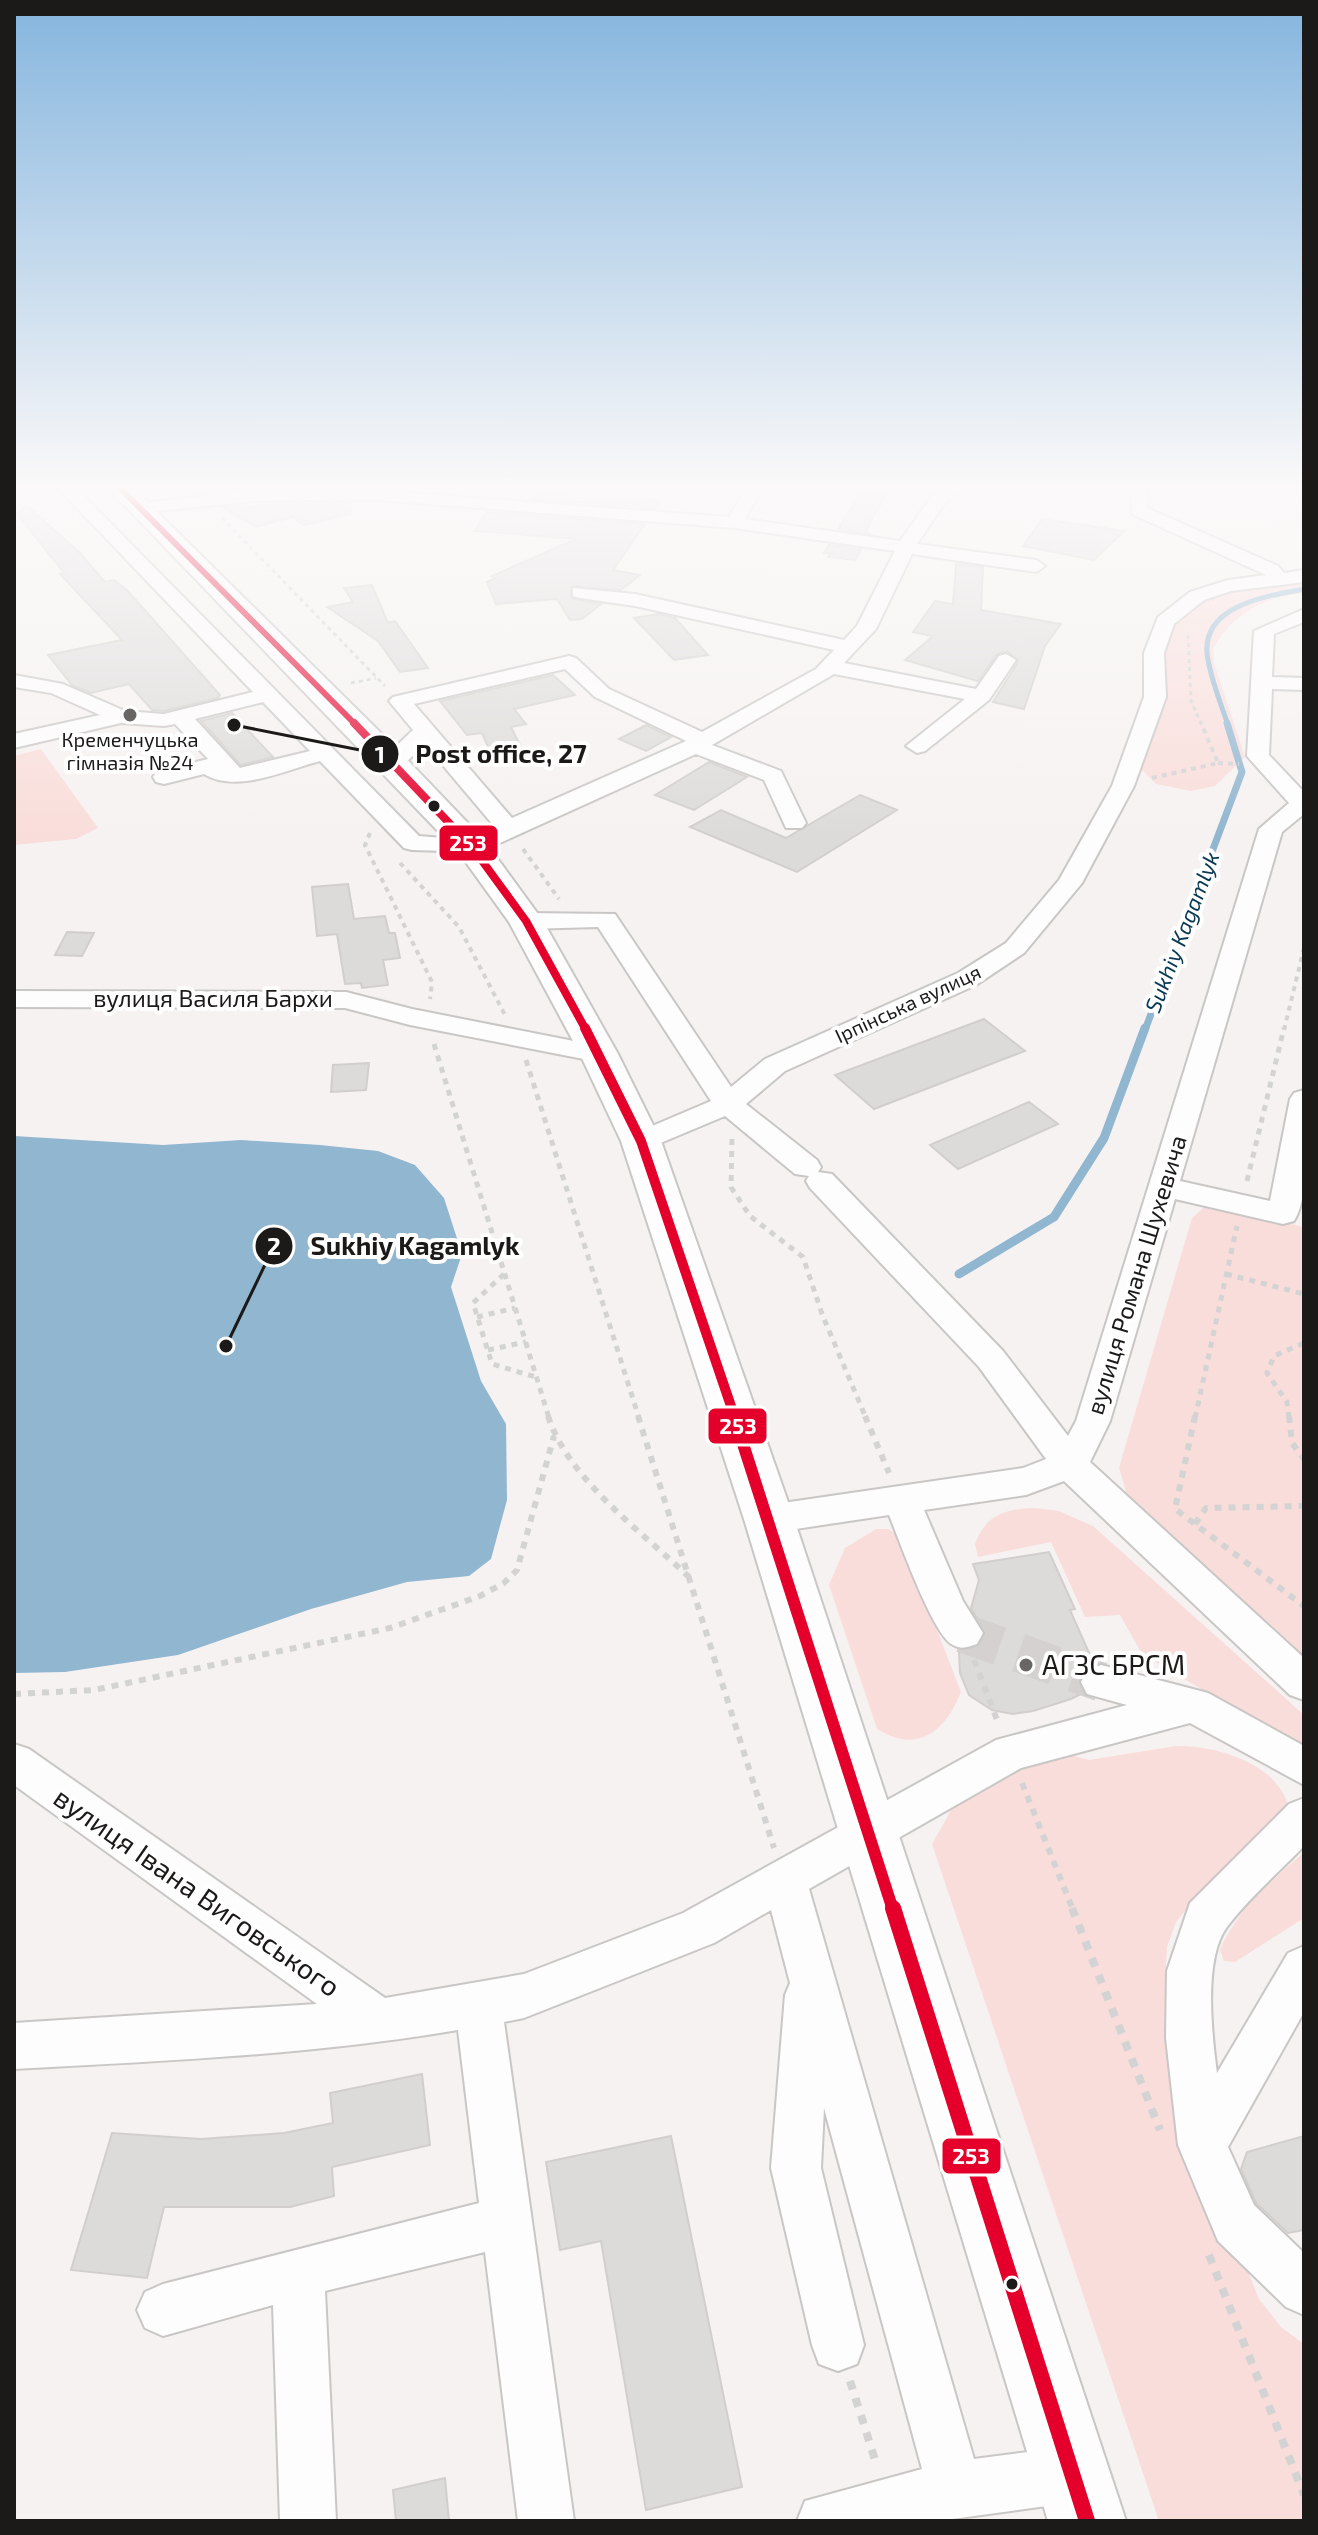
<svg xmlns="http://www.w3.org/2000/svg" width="1318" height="2535" viewBox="0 0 1318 2535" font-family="'Exo 2',sans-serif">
<rect width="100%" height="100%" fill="#f7f2f2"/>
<path fill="#f9ddda" d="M1304,580v13c-41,4 -71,20 -91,56l1,14 31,94 -30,29 -24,5 -35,-7 -19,-19 36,-141 32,-27 29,-9z
M41,749l57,79 -22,11 -62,6v-89z
M1203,1208h18l83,19v439l-152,-141 -25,-30 -8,-27 73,-250z
M1035,1508l24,3 34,15 211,189v35l-162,-96 -22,-39 -35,2 -34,-75 -73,15 -3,-13c11,-30 31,-35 60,-36z
M876,1529h12l13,8 60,155c-15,38 -43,63 -84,37l-48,-144 16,-37z
M1176,1746c40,-1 102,18 112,60l-25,34 -64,54 -23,28 -9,25 -2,33 2,70 9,42 83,207 22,28 23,17v177h-145l-227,-677 33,-58 91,-35 33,9z
M1304,1852v66l-69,44 -11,-1 -4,-11c15,-38 54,-72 84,-98z"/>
<path fill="#90b6d0" d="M14,1136l149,9 78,-5 79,5 58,6 37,14 29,33 18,56 -11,33 30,94 25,43 1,76 -16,59 -22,17 -62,6 -96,27 -133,46 -113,17 -51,1z"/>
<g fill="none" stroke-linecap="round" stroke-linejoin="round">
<path stroke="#90b6d0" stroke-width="5" d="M1228,725c-7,-21 -16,-43 -20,-65 -11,-54 58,-64 96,-71"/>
<path stroke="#90b6d0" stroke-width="7" d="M1145,1030l97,-258 -15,-49"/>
<path stroke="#90b6d0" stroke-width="9" d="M959,1274l95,-57 50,-79 41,-110"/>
</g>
<path fill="#dddada" stroke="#d2cece" stroke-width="2" d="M183,484h141l-126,9z
M542,484h27l-5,12 60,6 3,-5 34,4 -6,7 -124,-9h4z
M866,484l24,3 -24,44 4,3 -32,-5z
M350,502l1,12 -47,11 -12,-8 -36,10 -34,-20z
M27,506l52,46 26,30 9,-2 13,10 93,105 -2,3 -54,13 -12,-1 -23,-26 -38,9 -19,-8 -24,-30 74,-15 -62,-66 4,-1 -47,-59z
M487,512l158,12 -32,46 27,5 -19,15 -50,-4 1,13 29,5 -19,15 -12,1 -13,-21 -61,5 -9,-22 9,-4 -4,-2 84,-37 -101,-8z
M1042,519l82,12 -30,29 -71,-14z
M829,545l32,4 -6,11 -27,-3 3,-4h-7z
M956,564l27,3 -2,43 80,14 -16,22 -21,63 -31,-7 25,-40 -10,-11 -11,3 -19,27 -73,-21 28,-24 -20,-4 22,-31 18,3z
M372,585l16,38 7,-2 33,47 -28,4 -22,-31 -51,-34 26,-5 -9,-14z
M658,614l17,4 33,37 -34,5 -40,-42z
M553,675l22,20 -61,14 12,15 -15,3 10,20 -31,4 -8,-18 -15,2 -27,-34z
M232,713l41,44 -32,8 -40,-44z
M646,725l25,12 -25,14 -27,-12z
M709,762l38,15 -53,33 -39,-15z
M860,795l37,15 -100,62 -107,-45 31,-17 65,28z
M348,884l6,35 31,-3 4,17h6l5,25 -17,2 5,25 -26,3 -1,-5 -16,1 -8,-50 -20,2 -5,-49z
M67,932l27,1 -12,23 -27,-1z
M984,1019l41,32 -151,58 -39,-34z
M369,1063l-3,27 -35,2 2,-27z
M1029,1102l29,22 -100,45 -28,-24z
M1049,1552l26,57 -5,1 24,54 -10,5 -6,12 5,12 -12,6 -38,12 -20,3 -21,-4 -23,-15 -9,-22 -1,-23 19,-3 8,-13 -15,-26 8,-28 -6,-16z
M422,2074l8,71 -98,22 2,29 -44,11h-126l-17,71 -76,-8 41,-137 89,6 83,-6 49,-10 -3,-30z
M671,2136l71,351 -96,23 -45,-269 -41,9 -14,-88z
M1304,2136v94l-16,3 -32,-30 -15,-34 6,-17z
M445,2478l4,43h-53l-3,-31z"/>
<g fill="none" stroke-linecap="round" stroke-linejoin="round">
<path stroke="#d6d1d1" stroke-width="39" stroke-dasharray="39 20" stroke-linecap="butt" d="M963,1633l138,49"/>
<g stroke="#c9c6c6" stroke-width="4">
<path id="minor" d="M54,484h18l347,352 49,4 26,-14 -69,-82 -24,23h-16l-3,-5 3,-5 28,-27 -24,-29 4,-4 176,-41 7,2 33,31 93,43 114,-63 18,-19 -199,-44 -55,-8 -7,-2v-8l62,6 209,46 13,-14 38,-75 -161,-23 -368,-29 -113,2 -113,12 -6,-1v-8l119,-14 76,-3 400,30 19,-33h17l-20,35 155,22 32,-45 17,-12h20l-25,20 -27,40 119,16 9,6 -9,6 -124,-18 -36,75 -32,34 132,26 23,-33 7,-2 10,6 -27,40 -64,51 -8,2 -11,-7 59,-47 -131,-25 -122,71 69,26 25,52 -4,5h-16l-22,-48 -68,-26 -216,98 -68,-2 -8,-2 -84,-87c-35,9 -83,33 -116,13l-40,10 -8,-2 -3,-5 3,-5 52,-13 -33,-35 -11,2 -43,-3 -107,25v-14l86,-19 -49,-22 -37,-6v-12l49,9 62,27 39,3 89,-22zM565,669l30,28 91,44 -174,77 -98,-114zM263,702l47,49 -70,17 -45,-49z
M1131,484h17l-1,24 131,58 6,7 20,-3v12l-73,9 -27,9 -30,24 -10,29 2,44 -32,89 -52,97 -58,70 -48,32 -191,86 -39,33 71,56 4,7 -3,5 14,2 171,177 65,85 8,-15 183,-592 30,-26 -42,-47 7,-125 50,-22v13l-30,12 -2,43 32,1v12l-32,-1 -3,66 35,37v22l-22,18 -102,349 90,20 20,-102 4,-6 10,-3c0,35 8,102 -10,131l-11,3 -108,-25 -65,222 -20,41 214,196v42l-14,-5 -226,-214 -38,14 -102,15 39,91 20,32 -6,11c-9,3 -15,6 -24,1 -20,-9 -54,-106 -64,-130l-120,18 -13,-4 -5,-10 5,-10 13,-4 254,-37 23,-9 -67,-92 -169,-179 -4,-7 3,-5 -14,-2 -70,-58 -74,31h-20l-5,-6 5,-6 80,-34 -113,-174 -72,2 -13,-8 13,-8 89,1 116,173 34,-28 193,-86 48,-30 53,-63 53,-94 32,-89v-44l14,-36 32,-25 38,-12 38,-5 -134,-61z
M14,991l332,1 66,17 187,37 10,2 4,6 -4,6 -10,2 -189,-37 -65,-17 -331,-1z
M1101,1665l107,28 96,53v39l-114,-62 -169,45 -212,121 165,570 101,-13 19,9 9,19 -9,19 -19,9 -137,19h-141l8,-20 117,-32 -98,-361 -3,60 43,177 -7,19 -19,7 -19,-7 -7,-19 -41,-177 14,-173 5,-12 -19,-73 -57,33 -190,75 -20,4 70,499h-56l-33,-269 -160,39 11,230h-56l-7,-216 -110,31 -18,-8 -8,-18 8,-18 18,-8 316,-81 -21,-173c-147,25 -295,31 -444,39v-46l303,-19 -303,-219v-41l15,5 356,249 139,-24 159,-61 313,-173 131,-35 -40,-11 -6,-12 6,-12z
M1304,1798v48c-25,26 -55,52 -77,81 -24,32 -15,108 -10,146l71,-120 16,-7v66l-76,135 26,58 50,48v62l-18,-8 -68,-66 -40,-96 -12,-107 1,-67 23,-68 99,-99z"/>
</g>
<g stroke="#c9c6c6" stroke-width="4">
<path id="highway" d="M104,484h25l265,262 90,94 59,81 75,133 43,87 133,378 332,1002h-78l-304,-1002 -123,-378 -41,-87 -71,-132 -49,-68z"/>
</g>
<path stroke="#d3d3d3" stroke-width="3" stroke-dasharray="4 4" stroke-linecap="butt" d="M31,484l13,14
M222,518l163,168
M1188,635l3,66 11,24
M351,683l25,-5"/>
<path stroke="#d3d3d3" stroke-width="4" stroke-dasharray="5 5" stroke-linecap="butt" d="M1218,763l21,1
M1152,778l66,-15 -17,-40
M370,833l-5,12 67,137 -2,17
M523,849l36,50
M400,863l59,64 46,88
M1284,1030l20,-82"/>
<path stroke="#d3d3d3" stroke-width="5" stroke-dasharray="6 6" stroke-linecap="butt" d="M434,1044l115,374
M526,1060l113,358
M732,1139l-1,48 19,29 53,41 19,57 44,104
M1247,1181l37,-153
M504,1274l-31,29 19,61 47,14
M1226,1274l78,20
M477,1317l38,-9
M488,1350l38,-8
M1195,1418l42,-192
M1289,1418l-2,-16 -20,-29 7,-17 30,-13"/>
<path stroke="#d3d3d3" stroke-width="6" stroke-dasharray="7 7" stroke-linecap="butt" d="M548,1416c20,63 94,116 141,161
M638,1416l136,432
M865,1416l24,57
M1195,1416l-20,93 129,97
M1289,1416l3,27 12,16
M1195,1524l11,-16 98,-2
M974,1660l25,65
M14,1694l80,-4 296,-62 90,-32 24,-13 13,-13 37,-134
M1022,1783l51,127"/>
<path stroke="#d3d3d3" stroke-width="8" stroke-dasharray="9 9" stroke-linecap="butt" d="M1072,1908l88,222
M1209,2255l95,240
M850,2381l27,85"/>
<use href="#minor" fill="#fefdfd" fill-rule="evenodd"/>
<use href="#highway" fill="#fefdfd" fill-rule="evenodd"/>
<g stroke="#fff" stroke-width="10">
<path id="bus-1-far4" d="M116,484l240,241"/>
</g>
<g stroke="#fff" stroke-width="13">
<path id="bus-1-far3" d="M354,723l118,124 54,74 60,109"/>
</g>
<g stroke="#fff" stroke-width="16">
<path id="bus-1-far2" d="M585,1028l56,113 94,277"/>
</g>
<g stroke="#fff" stroke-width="18">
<path id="bus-1-far1" d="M734,1416l159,494"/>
</g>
<g stroke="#fff" stroke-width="22">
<path id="bus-1" d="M893,1908l194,613"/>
</g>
<use href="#bus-1-far4" stroke="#e4002b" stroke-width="6"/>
<use href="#bus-1-far3" stroke="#e4002b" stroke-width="8"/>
<use href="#bus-1-far2" stroke="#e4002b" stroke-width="10"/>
<use href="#bus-1-far1" stroke="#e4002b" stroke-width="12"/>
<use href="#bus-1" stroke="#e4002b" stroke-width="16"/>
</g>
<linearGradient id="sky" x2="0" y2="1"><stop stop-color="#85b5de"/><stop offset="0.58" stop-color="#fbf9f9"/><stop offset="1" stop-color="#fbf9f9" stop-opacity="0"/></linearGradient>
<rect width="1318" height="839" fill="url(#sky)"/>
<g fill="#696565" stroke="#fff" stroke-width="3">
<circle cx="130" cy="715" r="8"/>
<circle cx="1026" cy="1665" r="8"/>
</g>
<g fill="#1c1919" stroke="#fff" stroke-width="3">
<circle cx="434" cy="806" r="7"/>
<circle cx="1012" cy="2284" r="7"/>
</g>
<g text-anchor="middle" stroke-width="8" stroke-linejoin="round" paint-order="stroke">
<g font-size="20" fill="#1c1919" stroke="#fff">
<text x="130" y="747">Кременчуцька<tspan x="130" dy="23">гімназія №24</tspan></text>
</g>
<g font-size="20" fill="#1c1919" stroke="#fff">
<text transform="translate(908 1004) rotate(-25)" y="7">Ірпінська вулиця</text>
</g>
<g font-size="22" font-style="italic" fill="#083852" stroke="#fff">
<text transform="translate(1182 932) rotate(-69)" y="8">Sukhiy Kagamlyk</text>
</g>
<g font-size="24" fill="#1c1919" stroke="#fff">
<text x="213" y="1007">вулиця Василя Бархи</text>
<text transform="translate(1137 1275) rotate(-73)" y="8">вулиця Романа Шухевича</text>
</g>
<g font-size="28" fill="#1c1919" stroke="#fff" text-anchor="start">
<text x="1042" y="1675">АГЗС БРСМ</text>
</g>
<g font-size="28" fill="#1c1919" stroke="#fff">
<text transform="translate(197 1892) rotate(35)" y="10">вулиця Івана Виговського</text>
</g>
</g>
<path fill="none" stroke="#1c1919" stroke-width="3" d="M234 725L380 754M226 1346L274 1246"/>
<g fill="#1c1919" stroke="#fff" stroke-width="3">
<circle cx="234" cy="725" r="8"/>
<circle cx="226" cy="1346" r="8"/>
<circle cx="380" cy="754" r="20"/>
<circle cx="274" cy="1246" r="20"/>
</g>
<g font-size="24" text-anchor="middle" font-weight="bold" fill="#fff">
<text x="380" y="763">1</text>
<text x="274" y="1255">2</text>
</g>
<g font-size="26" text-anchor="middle" font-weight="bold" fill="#1c1919" stroke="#fff" stroke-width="8" stroke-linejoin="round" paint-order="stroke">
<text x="501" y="763">Post office, 27</text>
<text x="415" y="1255">Sukhiy Kagamlyk</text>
</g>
<g stroke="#fff" stroke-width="3">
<rect x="438" y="824" width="61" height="38" rx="8" fill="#e4002b"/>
<rect x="707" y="1407" width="61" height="38" rx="8" fill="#e4002b"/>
<rect x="941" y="2137" width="61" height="38" rx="8" fill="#e4002b"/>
</g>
<g font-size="22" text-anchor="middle" font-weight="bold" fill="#fff">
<text x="468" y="851">253</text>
<text x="738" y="1434">253</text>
<text x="971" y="2164">253</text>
</g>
<rect width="1318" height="2535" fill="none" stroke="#1c1919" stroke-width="32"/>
</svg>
